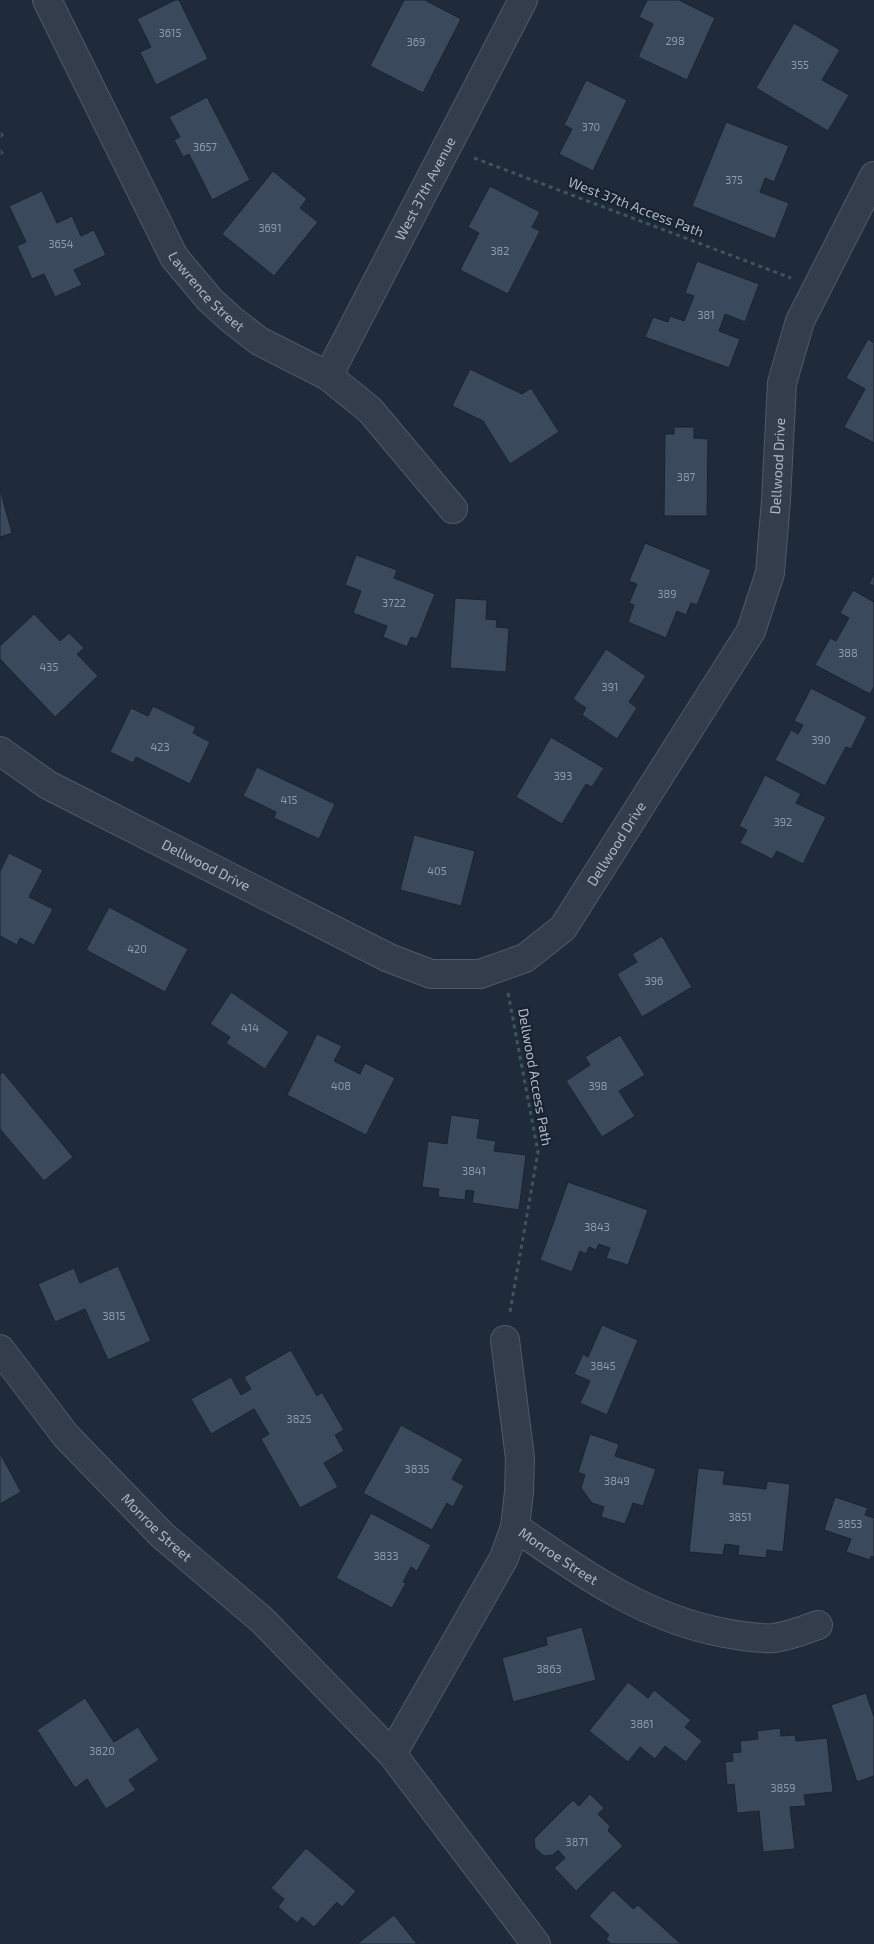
<svg xmlns="http://www.w3.org/2000/svg" width="874" height="1944" viewBox="0 0 874 1944" font-family="'Exo 2',sans-serif">
<rect width="100%" height="100%" fill="#1f2b3b"/>
<path fill="#3a495b" stroke="#1a2431" d="M175,0h4l29,59 -52,26 -16,-33 11,-5 -14,-28z
M404,0h21l36,19 -38,74 -53,-27z
M647,0h32l36,18 -28,62 -49,-23 15,-33 -14,-7z
M794,23l46,27 -18,30 27,15 -21,36 -72,-43z
M586,80l41,20 -34,71 -34,-17 13,-25 -8,-4z
M207,97l43,83 -38,20 -23,-46 -6,3 -9,-17 6,-3 -11,-20z
M726,122l63,24 -15,36 -9,-4 -5,14 29,11 -14,36 -83,-33z
M0,130l5,5 -5,5z
M0,147l5,6 -5,4z
M273,171l34,28 -7,9 18,14 -44,54 -52,-42z
M490,186l50,26 -8,15 8,4 -32,63 -48,-24 19,-37 -11,-6z
M42,191l15,32 15,-7 9,20 13,-6 12,25 -32,15 8,15 -27,12 -11,-23 -12,5 -15,-33 9,-4 -17,-36z
M697,261l62,23 -14,38 -20,-8 -6,17 21,8 -11,29 -84,-31 8,-20 15,5 2,-6 14,5 10,-25 -9,-3z
M868,339l6,4v100l-30,-16 21,-38 -19,-11z
M470,369l52,25 9,-6 28,44 -49,32 -27,-43 -31,-15z
M674,427h20v11l14,1 -1,77h-43l1,-82h9z
M0,489l12,44 -12,4z
M645,543l66,27 -14,35 -6,-2 -5,12 -9,-4 -11,27 -38,-16 6,-17 -5,-2 8,-19 -8,-3z
M356,555l41,15 -3,8 41,16 -18,45 -6,-2 -4,10 -24,-10 4,-11 -34,-13 8,-22 -16,-6z
M874,573v13l-5,-2z
M853,590l21,12v85l-4,7 -55,-29 15,-27 6,3 13,-23 -9,-5z
M455,598l32,2 -1,19 11,1 -1,7 13,1 -3,44 -56,-4z
M34,614l26,27 9,-8 15,15 -7,6 21,22 -43,41 -55,-58v-13z
M606,649l40,27 -17,26 8,6 -20,31 -35,-24 4,-7 -13,-9z
M811,688l56,29 -16,32 -5,-2 -21,39 -50,-26 16,-30 7,4 5,-9 -9,-4z
M153,706l43,21 -3,6 17,9 -20,42 -54,-27 -3,6 -23,-11 21,-44 17,8z
M551,737l53,31 -12,19 -6,-3 -24,40 -46,-27z
M257,767l78,37 -16,35 -45,-21 2,-6 -33,-16z
M765,775l36,19 -5,9 30,14 -23,47 -26,-13 -5,8 -32,-16 7,-13 -8,-4z
M414,835l61,16 -14,55 -61,-16z
M9,853l34,17 -14,27 24,12 -19,36 -14,-7 -3,7 -17,-9v-65z
M109,907l79,42 -23,43 -79,-42z
M662,936l30,51 -50,30 -25,-43 20,-12 -5,-8z
M231,992l58,40 -24,37 -39,-26 4,-6 -20,-13z
M317,1034l25,12 -8,15 26,13 5,-11 30,15 -29,57 -79,-40z
M620,1035l25,40 -26,16 16,25 -33,21 -36,-56 24,-16 -5,-8z
M3,1072l70,85 -29,24 -44,-52v-54z
M451,1115l29,4 -3,19 19,3 -2,10 32,4 -7,55 -47,-7 2,-12 -8,-1 -1,10 -27,-3 1,-8 -17,-2 6,-46 19,3z
M568,1182l80,28 -20,55 -22,-7 4,-10 -11,-4 -3,6 -7,-3 -3,7 -6,-3 -8,21 -32,-12z
M118,1266l33,75 -43,19 -23,-51 -30,13 -17,-38 36,-16 6,15z
M602,1325l36,15 -31,75 -27,-12 10,-22 -16,-7 9,-20 5,3z
M291,1350l26,46 5,-4 22,38 -9,5 9,16 -20,12 14,24 -38,21 -39,-69 8,-5 -15,-25 -43,25 -20,-35 40,-22 10,18 10,-6 -7,-12z
M401,1425l62,34 -11,20 12,7 -11,21 -6,-4 -15,27 -69,-37z
M590,1434l29,10 -4,12 41,13 -13,37 -10,-3 -8,21 -24,-7 3,-10 -12,-4 -11,-15 4,-13 -7,-3z
M0,1453l21,39 -21,12z
M698,1468l27,3 -2,13 43,5 1,-8 23,3 -7,68 -16,-2 -1,8 -28,-3 1,-9 -14,-2 -2,11 -34,-3z
M835,1497l33,11 -3,7 9,3v39l-3,-1 -1,4 -24,-8 5,-13 -27,-9z
M371,1513l60,32 -14,26 -6,-4 -8,15 3,1 -14,25 -56,-30z
M582,1627l14,53 -83,22 -11,-44 45,-13 -1,-8z
M628,1682l20,16 6,-8 37,30 -6,7 17,14 -16,21 -21,-16 -10,13 -15,-12 -12,15 -39,-31z
M866,1693l8,24v59l-17,6 -26,-77z
M85,1698l29,44 24,-15 21,33 -30,20 7,10 -30,19 -19,-30 -12,9 -38,-58z
M780,1728l1,8 14,-1 1,6 31,-3 6,54 -29,3 2,11 -16,1 5,42 -32,3 -4,-41 -22,2 -3,-29 -7,1 -2,-23 8,-1 -1,-8 9,-1 -1,-11 18,-2 -1,-8z
M590,1794l14,14 -6,6 12,12 -2,5 15,15 -47,45 -22,-23 11,-10 -7,-8 -5,5 -9,1 -9,-8 -1,-9 39,-39 6,6z
M306,1848l50,43 -14,16 -5,-5 -23,25 -12,-10 -5,6 -19,-16 6,-8 -13,-11z
M613,1890l20,19 5,-4 43,39h-70l-5,-5 3,-4 -20,-19z
M394,1915l23,29h-60z"/>
<g fill="none" stroke-linecap="round" stroke-linejoin="round">
<g stroke="#505a69" stroke-width="30">
<g id="minor">
<path id="s1" d="M47,0l127,257 36,43 22,20 27,21 69,35 42,34 83,99"/>
<path id="s2" d="M328,376l195,-376"/>
<path id="s3" d="M0,751l48,34 341,173 42,16h49l45,-16 38,-30 188,-297 19,-58 6,-73 6,-117 18,-62 74,-145"/>
<path d="M505,1340l15,118 -1,34 -4,35"/>
<path id="s4" d="M0,1349l66,87 96,99 100,85 130,134 144,190"/>
<path id="s5" d="M392,1754l112,-196 11,-31c65,45 131,92 210,106 16,3 33,6 49,5 16,-2 30,-8 44,-13"/>
</g>
</g>
<path stroke="#3e5659" stroke-width="3" stroke-dasharray="4 4" stroke-linecap="butt" d="M474,158l317,120
M508,993l30,159 -28,160"/>
<use href="#minor" stroke="#333d4b" stroke-width="28"/>
</g>
<g text-anchor="middle" stroke-width="4" stroke-linejoin="round" paint-order="stroke">
<g font-size="11" fill="#909cad">
<text x="170" y="37">3615</text>
<text x="675" y="45">298</text>
<text x="416" y="46">369</text>
<text x="800" y="69">355</text>
<text x="591" y="131">370</text>
<text x="205" y="151">3657</text>
<text x="734" y="184">375</text>
<text x="270" y="232">3691</text>
<text x="61" y="248">3654</text>
<text x="500" y="255">382</text>
<text x="706" y="319">381</text>
<text x="686" y="481">387</text>
<text x="667" y="598">389</text>
<text x="394" y="607">3722</text>
<text x="848" y="657">388</text>
<text x="49" y="671">435</text>
<text x="610" y="691">391</text>
<text x="821" y="744">390</text>
<text x="160" y="751">423</text>
<text x="563" y="780">393</text>
<text x="289" y="804">415</text>
<text x="783" y="826">392</text>
<text x="437" y="875">405</text>
<text x="137" y="953">420</text>
<text x="654" y="985">396</text>
<text x="250" y="1032">414</text>
<text x="341" y="1090">408</text>
<text x="598" y="1090">398</text>
<text x="474" y="1175">3841</text>
<text x="597" y="1231">3843</text>
<text x="114" y="1320">3815</text>
<text x="603" y="1370">3845</text>
<text x="299" y="1423">3825</text>
<text x="417" y="1473">3835</text>
<text x="617" y="1485">3849</text>
<text x="740" y="1521">3851</text>
<text x="850" y="1528">3853</text>
<text x="386" y="1560">3833</text>
<text x="549" y="1673">3863</text>
<text x="642" y="1728">3861</text>
<text x="102" y="1755">3820</text>
<text x="783" y="1792">3859</text>
<text x="577" y="1846">3871</text>
</g>
<g font-size="14" fill="#adb7c8" stroke="#18222f">
<text dy="5" stroke="none"><textPath href="#s2" startOffset="211">West 37th Avenue</textPath></text>
<text transform="translate(636 207) rotate(21)" y="5">West 37th Access Path</text>
<text dy="5" stroke="none"><textPath href="#s1" startOffset="334">Lawrence Street</textPath></text>
<text dy="5" stroke="none"><textPath href="#s3" startOffset="1151">Dellwood Drive</textPath></text>
<text dy="5" stroke="none"><textPath href="#s3" startOffset="731">Dellwood Drive</textPath></text>
<text dy="5" stroke="none"><textPath href="#s3" startOffset="236">Dellwood Drive</textPath></text>
<text transform="translate(535 1077) rotate(80)" y="5">Dellwood Access Path</text>
<text dy="5" stroke="none"><textPath href="#s4" startOffset="238">Monroe Street</textPath></text>
<text dy="5" stroke="none"><textPath href="#s5" startOffset="311">Monroe Street</textPath></text>
</g>
</g>
</svg>
